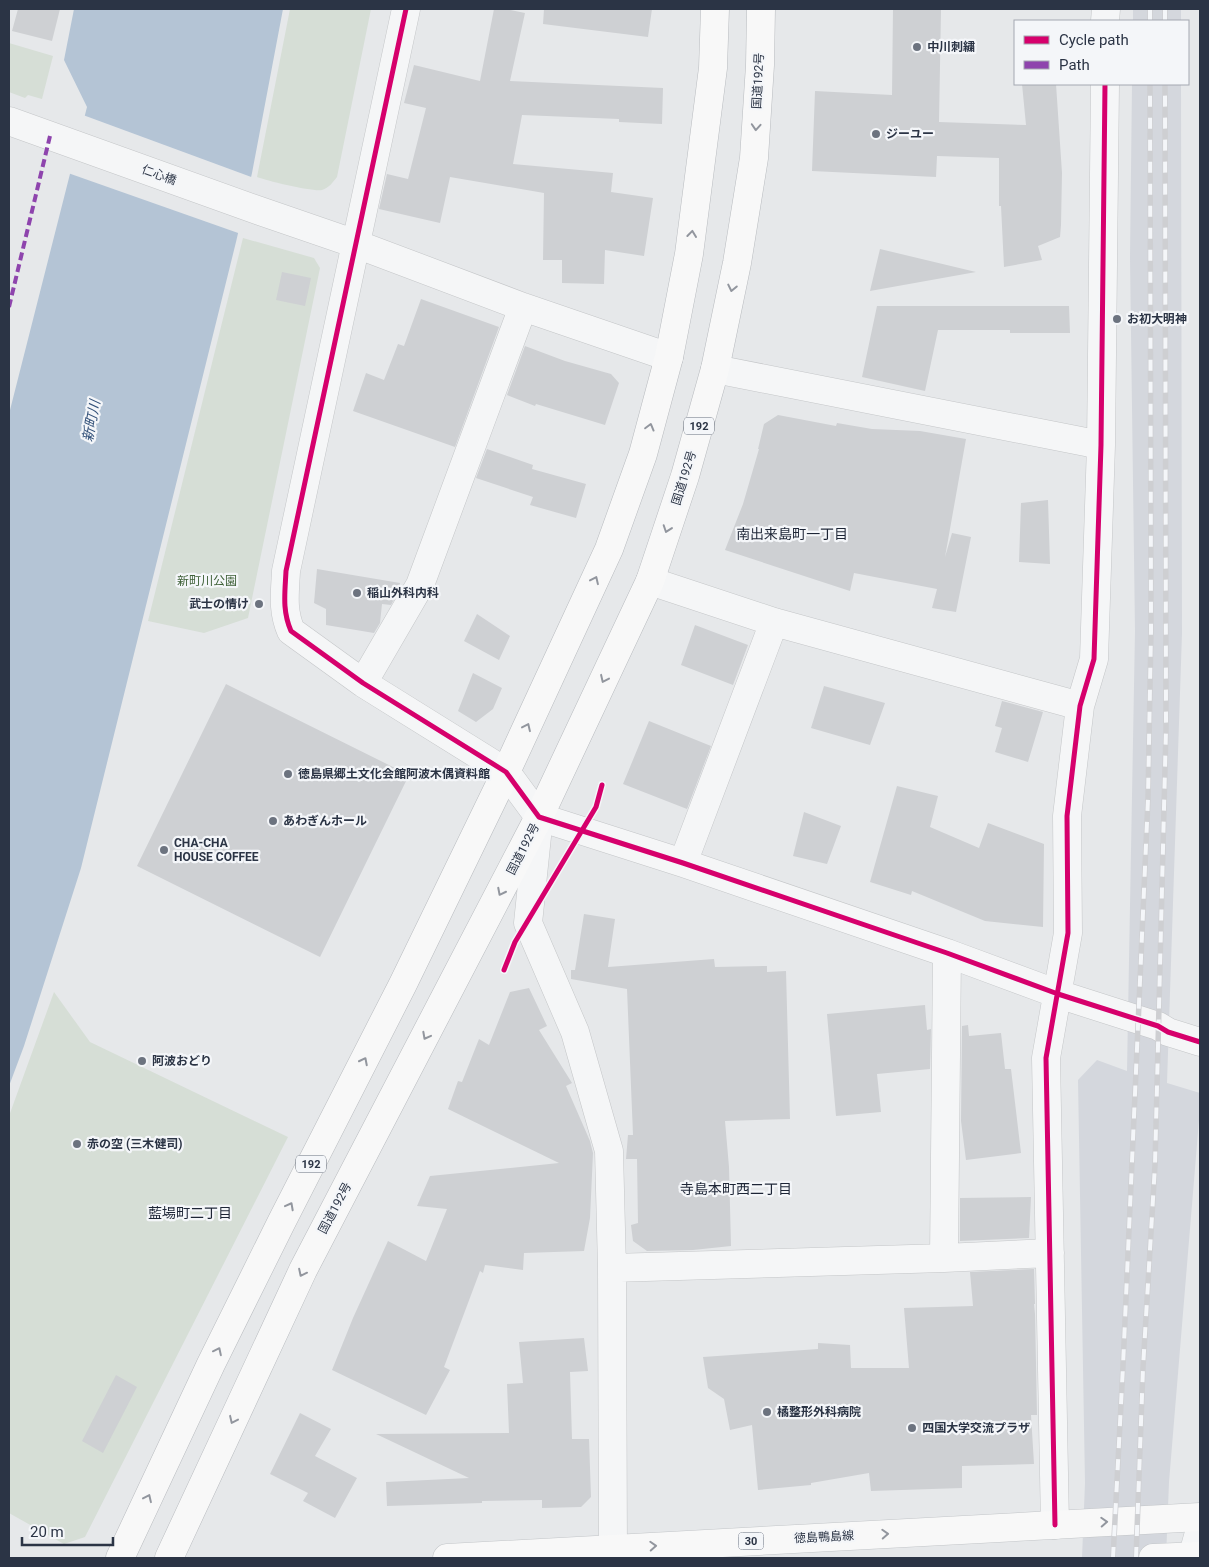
<svg xmlns="http://www.w3.org/2000/svg" width="1209" height="1567" viewBox="0 0 1209 1567" font-family="Roboto,'Noto Sans JP',sans-serif">
<rect width="100%" height="100%" fill="#e6e8ea"/>
<path fill="#d4d7dd" d="M1133,9h48v12h-48z
M1132,84h49l1,549 -15,450 33,10v15l-31,374 -3,76h-84l3,-75 -7,-403 19,-20 30,11 8,-440 -5,-373z"/>
<path fill="#d6ded6" d="M290,9h81l-34,168c-4,5 -8,11 -15,13 -8,2 -55,-9 -65,-13z
M9,43l44,13 -11,43 -14,-4 -3,3 -16,-6z
M243,238l71,20 6,10 -72,350 -44,15 -56,-12z
M54,992l36,50 198,95 -203,400 -21,7 -55,-31v-397z"/>
<path fill="#b4c4d5" d="M74,9h209l-31,164 -16,69 -155,626 -57,178 -15,40v-672l78,-307 -23,-47z"/>
<path fill="#e6e8ea" d="M83,115l171,63 -13,56 -173,-61z"/>
<path fill="#ced0d3" d="M18,9h42l-8,32 -40,-10z
M494,9h11l20,4 -15,68 153,7 -1,36 -43,-2v-3l-97,-4 -9,49 100,9 -2,19 42,6 -9,58 -39,-6 -1,34 -42,-1v-23h-19l1,-67 -94,-16 -10,46 -61,-14 8,-35 21,5 18,-71 -22,-5 10,-38 66,16z
M544,9h108l-4,28 -105,-13z
M893,9l48,1 -2,112 87,3 -4,-41h34l6,89 -1,52 -1,12 -22,9 4,14 -38,7 -3,-61h-2v-48l-62,-2 -1,21 -124,-6 3,-80 77,4z
M880,249l96,23 -106,19z
M282,272l29,6 -6,28 -29,-6z
M421,299l78,28 -44,120 -102,-36 13,-38 18,7 14,-36 6,2z
M877,306h192l1,27h-60v-3h-72l-13,61 -63,-14z
M525,346l40,15 46,13 8,9 -14,42 -69,-21 -1,2 -28,-11z
M778,415l58,11 1,-3 35,6 48,2 46,8 -21,118 7,-24 19,4 -15,75 -24,-4 5,-19 -83,-16 -4,18 -125,-41 18,-46 16,-55h-1l6,-25z
M487,449l46,16 -1,4 54,15 -10,34 -46,-13 3,-8 -57,-19z
M1048,500l2,64 -31,-2 2,-59z
M317,569l83,14 -1,7 -8,15 -9,-1 -2,19 -6,10 -48,-8v-16l-12,-6z
M477,614l33,22 -11,24 -35,-19z
M695,625l53,20 -15,40 -52,-20z
M473,673l29,15 -9,21 -17,13 -18,-11z
M226,684l183,91 -89,182 -183,-91z
M824,686l61,17 -15,42 -59,-17z
M1002,701l41,11 -15,50 -33,-10 7,-24 -7,-2z
M649,721l62,25 -24,63 -64,-25z
M897,786l41,10 -8,31 49,21 9,-25 56,21 -1,83 -58,-6 -73,-30 -1,4 -41,-13z
M804,812l37,14 -14,38 -34,-8z
M584,914l31,5 -7,48 106,-8 1,8 52,-1v6l19,-1 4,148 -65,2 4,46 2,79 -38,4 -46,1 -14,-10 -2,-16 7,-2 -1,-64h-11l2,-24h5l-6,-146 -56,-10v-9h4z
M529,988l18,38 -8,4 33,53 -6,3 24,55 3,12 -3,65 -6,33 -60,2 -1,17 -38,-5 -2,8 -3,-2 -36,96 6,3 -24,45 -94,-45 21,-52 35,-77 38,20 21,-52 -30,-3 13,-30 129,-13 -111,-54 10,-28 4,1 17,-43 10,6 21,-53z
M925,1005l2,25 4,-1 -1,40 -53,5 4,38 -45,4 -9,-102z
M968,1025l1,11 32,-3 4,36h6l10,84 -55,7 -5,-39 1,-95z
M1031,1197l-2,41 -69,3v-43z
M1034,1269l1,35h-1l1,10 2,101h-6l3,49 -72,2v22l-91,3 -2,-18 -58,10v2l-53,5 -6,-65 -22,5 -6,-31 -16,-11 -5,-31 115,-8v-6l32,2 1,23h58l-5,-60 69,-2 -3,-34z
M584,1338l4,33 -18,1 2,67h17l2,58 -10,10 -39,1v-8l-60,1v2l-95,3 -1,-24 83,-4 -93,-44 133,-1 -2,-49 16,-1 -4,-41z
M116,1375l21,12 -34,66 -21,-12z
M300,1413l31,16 -16,27 42,22 -22,40 -32,-17 5,-8 -38,-19z"/>
<g fill="none" stroke-linecap="round" stroke-linejoin="round">
<g stroke="#c4c6c8" stroke-width="29">
<path id="minor" d="M406,9l-120,562c-1,22 -4,39 5,60l72,52 143,89 33,45 144,46 264,90 111,41 100,32 10,6 32,10
M1105,21l1,-12
M9,121l251,90 96,33 167,63 146,50
M715,369l386,76
M650,581l124,41 306,84
M363,683l57,-98 103,-278
M539,817l-11,106 47,109 34,119 3,117 1,290
M683,863l91,-241
M944,1258l3,-305
M612,1268l332,-10 106,-5
M1055,1525l-9,-467 22,-125 -1,-117 13,-110 14,-47 7,-214 4,-361
M1192,1558l8,-29"/>
</g>
<g stroke="#c2c5c8" stroke-width="29">
<path id="major" d="M447,1558l753,-41
M1153,1558l47,-2"/>
</g>
<g stroke="#b8bbbf" stroke-width="29">
<path id="highway" d="M120,1558l91,-194 70,-141 122,-239 103,-212 103,-223 34,-95 26,-97 20,-103 24,-186 2,-59
M169,1558l134,-288 236,-453 111,-236 35,-105 30,-107 22,-106 17,-105 6,-93 1,-56"/>
</g>
<use href="#minor" stroke="#f5f6f7" stroke-width="28"/>
<use href="#major" stroke="#f8f8f8" stroke-width="28"/>
<use href="#highway" stroke="#f8f8f8" stroke-width="28"/>
<g stroke="#cecfd2" stroke-width="5.5">
<path id="rail" d="M1150,9v12
M1165,9v12
M1113,1558l10,-192 25,-567 3,-168 -1,-547
M1136,1558l7,-190 12,-203 11,-436 -1,-645"/>
</g>
<use href="#rail" stroke="#f4f6f9" stroke-width="4" stroke-dasharray="11" stroke-linecap="butt"/>
<path stroke="#8e44ad" stroke-width="4" stroke-dasharray="8 4" stroke-linecap="butt" d="M9,307l41,-171"/>
<g stroke="#f4f6f9" stroke-width="8">
<path id="cycleway" d="M406,9l-120,562c-1,22 -4,39 5,60l72,52 143,89 33,45 144,46 264,90 111,41 100,32 10,6 32,10
M504,970l11,-28 81,-135 6,-22
M1055,1525l-9,-467 22,-125 -1,-117 13,-110 14,-47 7,-214 4,-361"/>
</g>
<use href="#cycleway" stroke="#d6006c" stroke-width="5"/>
</g>
<defs><path id="oneway-chevron" d="M-2-3.5L2.5 0L-2 3.5" fill="none" stroke-width="1.6" stroke-linecap="round" stroke-linejoin="round" transform="scale(1.25)"/></defs>
<g stroke="#92969e">
<use href="#oneway-chevron" transform="translate(756 127) rotate(94)"/>
<use href="#oneway-chevron" transform="translate(692 234) rotate(-83)"/>
<use href="#oneway-chevron" transform="translate(732 288) rotate(102)"/>
<use href="#oneway-chevron" transform="translate(650 427) rotate(-75)"/>
<use href="#oneway-chevron" transform="translate(667 529) rotate(109)"/>
<use href="#oneway-chevron" transform="translate(595 580) rotate(-65)"/>
<use href="#oneway-chevron" transform="translate(604 679) rotate(115)"/>
<use href="#oneway-chevron" transform="translate(527 727) rotate(-65)"/>
<use href="#oneway-chevron" transform="translate(501 892) rotate(117)"/>
<use href="#oneway-chevron" transform="translate(426 1036) rotate(118)"/>
<use href="#oneway-chevron" transform="translate(364 1061) rotate(-63)"/>
<use href="#oneway-chevron" transform="translate(290 1206) rotate(-62)"/>
<use href="#oneway-chevron" transform="translate(302 1273) rotate(116)"/>
<use href="#oneway-chevron" transform="translate(218 1351) rotate(-64)"/>
<use href="#oneway-chevron" transform="translate(233 1420) rotate(115)"/>
<use href="#oneway-chevron" transform="translate(148 1498) rotate(-65)"/>
<use href="#oneway-chevron" transform="translate(1104 1522) rotate(-3)"/>
<use href="#oneway-chevron" transform="translate(885 1534) rotate(-3)"/>
<use href="#oneway-chevron" transform="translate(653 1546) rotate(-3)"/>
</g>
<g fill="#6c737f" stroke="#f4f6f9" stroke-width="2">
<circle cx="917" cy="47" r="5"/>
<circle cx="876" cy="134" r="5"/>
<circle cx="1117" cy="319" r="5"/>
<circle cx="357" cy="593" r="5"/>
<circle cx="259" cy="604" r="5"/>
<circle cx="288" cy="774" r="5"/>
<circle cx="273" cy="821" r="5"/>
<circle cx="164" cy="850" r="5"/>
<circle cx="142" cy="1061" r="5"/>
<circle cx="77" cy="1144" r="5"/>
<circle cx="767" cy="1412" r="5"/>
<circle cx="912" cy="1428" r="5"/>
</g>
<g text-anchor="middle" stroke-width="4.5" stroke-linejoin="round" paint-order="stroke">
<g fill="#f4f6f9" stroke="#676e7b" stroke-width="1">
<rect x="684" y="417.5" width="30" height="17" rx="4"/>
<rect x="296" y="1155.5" width="30" height="17" rx="4"/>
<rect x="738.5" y="1532.5" width="25" height="17" rx="4"/>
</g>
<g font-size="11" font-weight="bold" fill="#2b3445">
<text x="699" y="430">192</text>
<text x="311" y="1168">192</text>
<text x="751" y="1545">30</text>
</g>
<g font-size="12" font-weight="bold" fill="#2b3445" stroke="#f4f6f9" text-anchor="start">
<text x="927" y="51">中川刺繍</text>
<text x="886" y="138">ジーユー</text>
<text x="1127" y="323">お初大明神</text>
<text x="367" y="597">稲山外科内科</text>
<text x="249" y="608" text-anchor="end">武士の情け</text>
<text x="298" y="778">徳島県郷土文化会館阿波木偶資料館</text>
<text x="283" y="825">あわぎんホール</text>
<text x="174" y="847">CHA-CHA<tspan x="174" dy="14">HOUSE COFFEE</tspan></text>
<text x="152" y="1065">阿波おどり</text>
<text x="87" y="1148">赤の空 (三木健司)</text>
<text x="777" y="1416">橘整形外科病院</text>
<text x="922" y="1432">四国大学交流プラザ</text>
</g>
<g font-size="12" fill="#2b3445" stroke="#f4f6f9">
<text transform="translate(758 81) rotate(-87)" y="4">国道192号</text>
<text transform="translate(159 175) rotate(20)" y="4">仁心橋</text>
<text transform="translate(684 478) rotate(-73)" y="4">国道192号</text>
<text transform="translate(523 849) rotate(-63)" y="4">国道192号</text>
<text transform="translate(335 1208) rotate(-62)" y="4">国道192号</text>
<text transform="translate(824 1537) rotate(-3)" y="4">徳島鴨島線</text>
</g>
<g font-size="12" fill="#3f6138" stroke="#f4f6f9">
<text x="207" y="585">新町川公園</text>
</g>
<g font-size="14" font-style="italic" fill="#34527a" stroke="#f4f6f9">
<text transform="translate(91 421) rotate(-79)" y="5">新町川</text>
</g>
<g font-size="14" fill="#1d2536" stroke="#f4f6f9">
<text x="792" y="539">南出来島町一丁目</text>
<text x="736" y="1194">寺島本町西二丁目</text>
<text x="190" y="1218">藍場町二丁目</text>
</g>
</g>
<rect width="1209" height="1567" fill="none" stroke="#2b3445" stroke-width="20"/>
<rect x="1014" y="20" width="175" height="65" fill="#f4f6f9" stroke="#a4a8b1"/>
<rect x="1024" y="36" width="25" height="8" fill="#d6006c" stroke="#a4a8b1"/>
<text x="1059" y="45" font-size="15" fill="#2b3445">Cycle path</text>
<rect x="1024" y="61" width="25" height="8" fill="#8e44ad" stroke="#a4a8b1"/>
<text x="1059" y="70" font-size="15" fill="#2b3445">Path</text>
<path d="M22 1537v8h91v-8" fill="none" stroke="#2b3445" stroke-width="2.5"/>
<text x="30" y="1537" font-size="15" fill="#2b3445" stroke="#f4f6f9" stroke-width="4" paint-order="stroke">20 m</text>
</svg>
